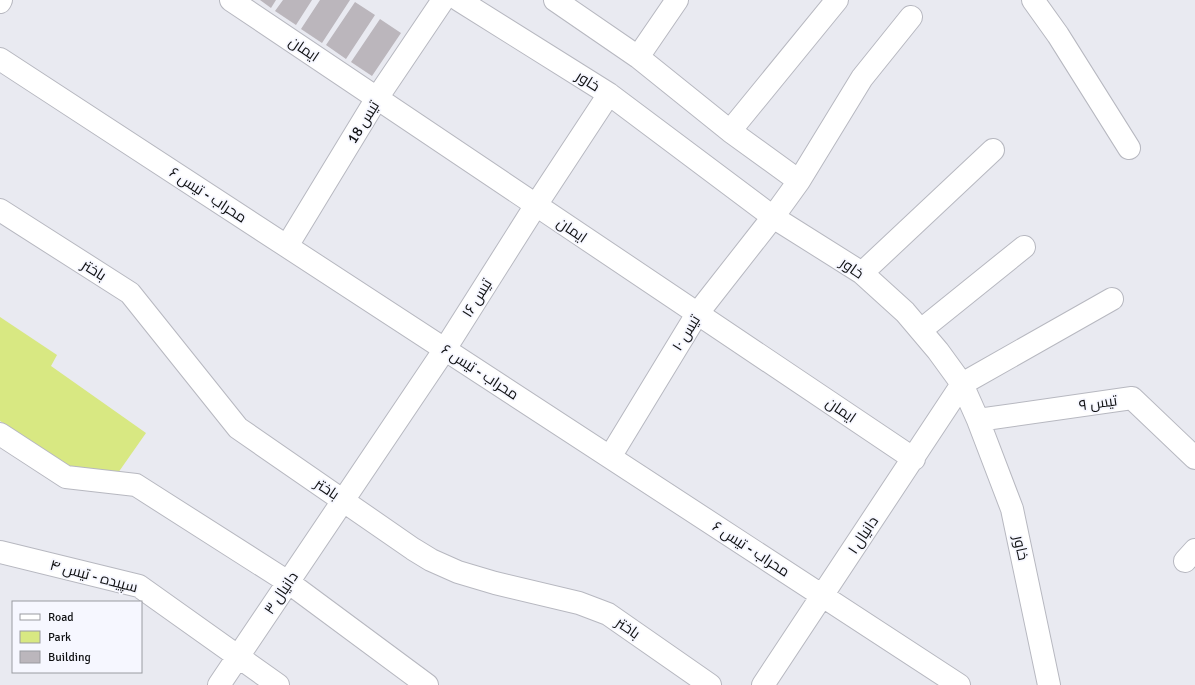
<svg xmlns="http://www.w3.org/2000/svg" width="1195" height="685" viewBox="0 0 1195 685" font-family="Signika,Cairo,sans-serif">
<rect width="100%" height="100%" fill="#e9eaf1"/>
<path fill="#d8e882" d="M0,317l57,38 -6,11 95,67 -40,57 -106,-69z"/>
<path fill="#bbb6bc" d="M260,0h16l-5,8z
M283,0h29l-16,25 -21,-14z
M320,0h30l-28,43 -21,-14z
M355,2l20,13 -29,44 -20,-14z
M380,19l21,14 -29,43 -21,-14z"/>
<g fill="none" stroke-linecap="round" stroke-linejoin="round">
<g stroke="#b7b8c0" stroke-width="24">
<path id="minor" d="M231,0l683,459
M459,0l150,94 164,123 89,56 43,39 33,39 24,33 16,36 34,89 37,176
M555,0l83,57 92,74 69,50
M1033,0l25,35 71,113
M0,2l1,-2
M638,57l39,-57
M0,59l959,626
M730,131l107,-131
M0,210l130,83 108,135 175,121 18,11 27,12 37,11 84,20 29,11 102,71
M287,246l90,-148 66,-98
M862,273l131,-123
M921,330l103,-83
M978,420l154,-22 63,60
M0,434l66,43 70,8 152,97 139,103
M610,457l87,-143 76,-97 26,-36 63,-103 49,-61
M0,552l139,34 139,99
M1185,561l10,-11
M219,685l226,-336 91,-144 73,-111
M763,685l199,-301 150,-85"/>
</g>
<use href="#minor" stroke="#fff" stroke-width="22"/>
</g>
<g text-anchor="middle" stroke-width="3.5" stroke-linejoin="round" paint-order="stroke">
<g font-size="15" fill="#101113" stroke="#f6f7ff">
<text transform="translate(304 49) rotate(34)" y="5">ایمان</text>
<text transform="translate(588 81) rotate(32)" y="5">خاور</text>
<text transform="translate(363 122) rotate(-58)" y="5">تیس 18</text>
<text transform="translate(208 195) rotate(33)" y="5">محراب - تیس ۶</text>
<text transform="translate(572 230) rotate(34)" y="5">ایمان</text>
<text transform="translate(852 268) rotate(35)" y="5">خاور</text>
<text transform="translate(94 270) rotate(32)" y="5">باختر</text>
<text transform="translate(477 298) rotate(-58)" y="5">تیس ۱۶</text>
<text transform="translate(686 333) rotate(-58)" y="5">تیس ۱۰</text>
<text transform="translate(480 372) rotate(33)" y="5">محراب - تیس ۶</text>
<text transform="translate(1098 403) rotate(-8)" y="5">تیس ۹</text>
<text transform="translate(841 410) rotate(34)" y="5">ایمان</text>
<text transform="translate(327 489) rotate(34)" y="5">باختر</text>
<text transform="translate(863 535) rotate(-56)" y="5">دانیال ۱</text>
<text transform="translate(1021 548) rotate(78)" y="5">خاور</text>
<text transform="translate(751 549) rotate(33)" y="5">محراب - تیس ۶</text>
<text transform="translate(94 576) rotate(15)" y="5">سپیده - تیس ۴</text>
<text transform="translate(281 593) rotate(-56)" y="5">دانیال ۳</text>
<text transform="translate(628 628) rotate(35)" y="5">باختر</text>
</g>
</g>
<rect x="12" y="601" width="130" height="72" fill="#f6f7ff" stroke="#9a9ba1"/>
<rect x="20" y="614" width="20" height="6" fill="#ffffff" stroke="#9a9ba1"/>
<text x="48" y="621" font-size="12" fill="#101113">Road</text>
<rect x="20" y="631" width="20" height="12" fill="#d8e882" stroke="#9a9ba1"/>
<text x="48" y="641" font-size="12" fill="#101113">Park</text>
<rect x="20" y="651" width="20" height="12" fill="#bbb6bc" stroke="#9a9ba1"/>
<text x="48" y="661" font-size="12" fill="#101113">Building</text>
</svg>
